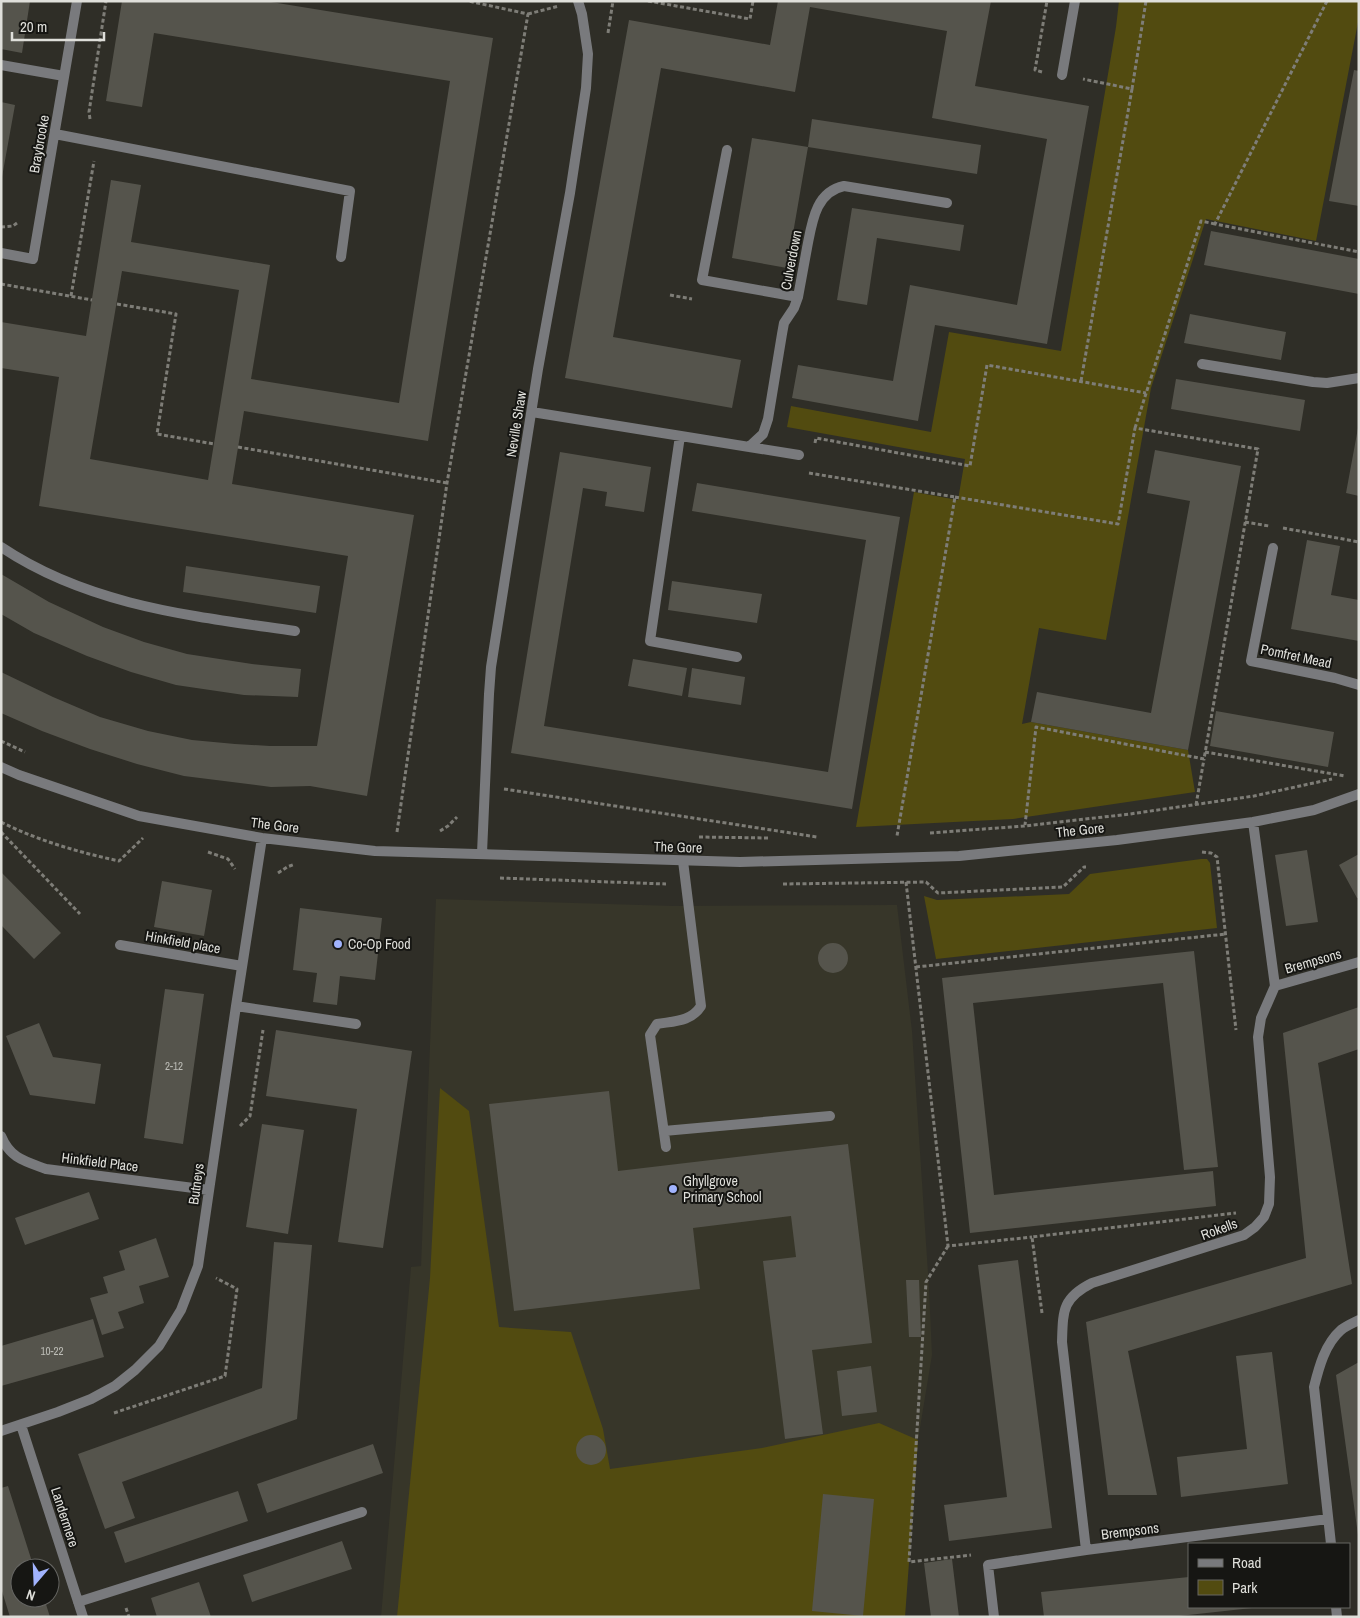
<svg xmlns="http://www.w3.org/2000/svg" width="1360" height="1618" viewBox="0 0 1360 1618" font-family="'Archivo Narrow',sans-serif">
<rect width="100%" height="100%" fill="#2f2e27"/>
<path fill="#373629" d="M436,899l238,7 223,-1 15,126 17,257 3,67 -19,115 -99,147h-433l30,-350 10,-1z"/>
<path fill="#524b10" d="M1119,1h240v16l-43,224 -110,-22 -55,169 -45,252 -67,-12 -17,96 9,-2 157,28 7,42 -182,27 -157,8 58,-335 44,8 7,-41 -178,-32 4,-21 140,26 18,-100 112,19 55,-324z
M1201,859h6l3,4 7,65 -281,31 -12,-63 13,4 132,-6 21,-20z
M440,1088l29,23 30,216 72,5 32,97 7,40 152,-21 117,-25 39,17 -13,177h-508l33,-339z"/>
<path fill="#55544c" fill-rule="evenodd" d="M1,1h29l-8,52 -21,-4z
M122,1h143l228,37 -65,403 -184,-30 -12,73 182,31 -47,281 -57,-10 -39,1 -87,-11 -47,-12 -47,-15 -48,-18 -41,-18v-41l52,25 47,20 48,14 44,9 43,4 35,2h47l31,-190 -309,-50 20,-129 -58,-9v-46l85,14 25,-156 30,5 -10,57 139,23 -19,114 148,24 51,-322 -296,-48 -12,74 -36,-6zM122,271l117,19 -31,190 -118,-21z
M778,1h213l-16,85 114,20 -42,238 -112,-19 -17,96 -126,-23 6,-33 95,16 17,-96 107,20 30,-166 -115,-21 15,-87 -137,-24 -15,85 -134,-24 -48,269 128,23 -9,48 -167,-30 64,-358 141,25z
M1354,70l5,1v135l-30,-5z
M1,102l14,3 -13,72h-1z
M812,119l169,26 -4,29 -169,-27z
M752,138l56,9 -21,121 -55,-10z
M852,208l112,17 -4,26 -83,-13 -10,67 -30,-5z
M1211,231l148,28v35l-155,-29z
M1190,314l96,18 -5,28 -97,-17z
M1176,379l129,21 -5,31 -129,-22z
M1358,428h1v68l-13,-3z
M1155,450l86,16 -53,284 -157,-28 6,-30 114,21 39,-212 -43,-8z
M560,452l91,15 -7,45 -39,-6 2,-14 -24,-4 -39,238 284,46 38,-232 -174,-29 5,-28 203,34 -48,292 -341,-56z
M1307,540l33,6 -9,49 28,5v41l-68,-12z
M186,566l134,20 -4,27 -133,-21z
M1,574l48,28 54,25 41,15 43,12 65,10 49,5 -3,28 -54,-2 -68,-10 -45,-13 -44,-16 -53,-23 -33,-19z
M672,581l90,13 -5,29 -89,-13z
M633,659l54,9 -5,28 -54,-10z
M692,668l53,9 -4,28 -53,-8z
M1216,711l118,21 -6,35 -118,-21z
M1307,850l11,72 -32,4 -11,-71z
M1359,854v44h-2l-18,-33z
M1,872l60,61 -27,26 -33,-34z
M162,881l50,9 -8,46 -50,-9z
M300,908l82,10 -7,62 -35,-4 -3,29 -24,-3 4,-29 -24,-3z
M818 958a15 15 0 1 1 30 0a15 15 0 1 1-30 0Z
M1194,951l24,216 -34,3 -21,-187 -190,20 21,192 219,-24 3,35 -246,27 -28,-255z
M165,989l39,5 -21,150 -39,-6z
M1359,1007v42l-41,14 34,221 -224,67 29,144h-49l-22,-173 220,-64 -23,-225z
M39,1023l14,34 48,7 -6,40 -65,-9 -24,-59z
M276,1030l136,21 -29,197 -45,-6 19,-133 -91,-13z
M609,1091l9,80 230,-27 24,199 -60,7 11,84 -38,5 -22,-178 33,-4 -5,-41 -98,12 7,61 -186,22 -25,-207z
M262,1124l42,6 -16,104 -42,-7z
M89,1192l10,27 -74,26 -10,-27z
M156,1238l13,39 -30,9 5,17 -26,9 6,16 -22,7 -12,-37 18,-5 -5,-16 22,-7 -6,-19z
M274,1242l38,3 -15,174 -175,63 13,36 -30,11 -27,-75 184,-66z
M1018,1260l34,268 -103,13 -5,-36 63,-8 -29,-232z
M906,1280h13l2,57h-12z
M93,1319l11,38 -103,29v-40z
M1272,1352l16,132 -107,13 -4,-40 70,-8 -11,-93z
M1359,1362v173h-1l-22,-160z
M871,1366l6,46 -35,4 -5,-45z
M576 1450a15 15 0 1 1 30 0a15 15 0 1 1-30 0Z
M373,1444l10,29 -116,40 -10,-29z
M8,1486l26,82h-14v30h24l6,19h-40l-9,-29v-100z
M238,1491l10,30 -123,42 -11,-31z
M823,1494l51,5 -11,117 -51,-5z
M342,1541l10,28 -100,33 -9,-27z
M952,1559l7,58h-28l-7,-54z
M1189,1577v30h63v1l-82,9h-126l-3,-25z
M199,1582l12,35h-54l-6,-19z"/>
<g fill="none" stroke-linecap="round" stroke-linejoin="round">
<path stroke="#7e7d77" stroke-width="3" stroke-dasharray="4 2.5" stroke-linecap="butt" d="M648,1l102,18 3,-18
M1327,1l-112,223 144,28
M528,14l31,-8
M608,33l5,-32
M1042,72l-7,-2 12,-69
M1132,89l14,-88
M90,119l-1,-7 17,-111
M1,227l12,-1 4,-3
M1,284l91,16
M670,295l22,4
M71,296l23,-135
M117,304l59,10 -19,120 57,10
M1081,381l51,-292 -49,-10
M1135,428l66,-207 14,3
M815,443l1,-5 154,28 17,-101 159,28
M238,447l209,36
M809,473l146,24 -58,339h-1
M955,497l163,27 17,-96 123,21 -54,310 -168,-32 -11,98
M1245,522l24,4
M1283,528l76,14
M1,741l24,11
M1205,752l140,24
M504,789l313,48
M1196,805l8,-46
M1,822c38,19 77,30 118,39l24,-23
M440,831l8,-5 9,-9
M1,832l79,82
M397,832l50,-349 81,-469 -60,-13
M930,833l94,-7 106,-12 124,-18 78,-17
M699,837l69,1
M208,852l20,7 7,10
M1202,852l9,1 6,4 19,173
M278,873l9,-6 8,-3
M500,878l166,6
M906,882l42,364 84,-9
M783,884l143,-2 12,11 125,-6 21,-20h2
M916,967l310,-33
M240,1126l10,-10 13,-86
M948,1246l-22,36 -17,280 62,-7
M1042,1313l-10,-76 204,-24
M114,1413l111,-37 12,-87 -21,-11
M126,1608l3,9"/>
<path stroke="#797a7d" stroke-width="10" d="M664,1131l166,-15
M666,1147l-16,-112 7,-11c17,-3 34,-2 44,-18l-18,-145"/>
<path stroke="#797a7d" stroke-width="10" d="M1,65l63,11
M1062,75l13,-74
M55,134l295,57 -9,66
M727,150l-25,130 96,17
M1,253l32,6 44,-258
M1202,364l111,18 14,1 32,-5
M532,412l267,43
M680,436l-30,205 87,16
M749,447l14,-13 5,-15 14,-85 2,-11 10,-15 4,-11c3,-16 6,-33 9,-49 5,-25 8,-56 37,-62l103,17
M1,547c88,59 191,69 294,84
M1273,548l-22,113 84,17 24,7
M1,767l18,8 120,41 123,22 113,13 365,11 219,-6 158,-16 136,-18 61,-12 45,-16
M482,853l7,-159 2,-27 47,-298 32,-176 16,-105 2,-34 -6,-40 -4,-13
M120,945l122,21
M1275,986l84,-24
M236,1006l120,18
M1,1136c9,22 23,25 45,33l163,21
M21,1425l62,192
M1,1431l57,-19 33,-13 24,-13 20,-16 24,-24 22,-36 17,-44 38,-260 26,-168
M1331,1544l-17,-157c5,-20 11,-43 27,-57 5,-4 12,-7 18,-10
M1086,1550l-24,-208c1,-31 0,-44 30,-59l152,-48 11,-8 9,-10 5,-13 1,-27 -12,-140 3,-19 14,-32 -22,-164
M78,1602l284,-90
M1336,1607l1,10
M994,1617l-6,-52 98,-15 242,-31"/>
</g>
<g fill="#a1b3fd" stroke="#161613" stroke-width="2">
<circle cx="338" cy="944" r="5"/>
<circle cx="673" cy="1189" r="5"/>
</g>
<g text-anchor="middle" stroke-width="4" stroke-linejoin="round" paint-order="stroke">
<g font-size="11" fill="#bcbcb6">
<text x="174" y="1070">2-12</text>
<text x="52" y="1355">10-22</text>
</g>
<g font-size="14" fill="#dfdfda" stroke="#161613">
<text transform="translate(39 144) rotate(-80)" y="5">Braybrooke</text>
<text transform="translate(791 260) rotate(-79)" y="5">Culverdown</text>
<text transform="translate(516 424) rotate(-81)" y="5">Neville Shaw</text>
<text transform="translate(1296 656) rotate(12)" y="5">Pomfret Mead</text>
<text transform="translate(275 825) rotate(7)" y="5">The Gore</text>
<text transform="translate(1080 830) rotate(-6)" y="5">The Gore</text>
<text transform="translate(678 847) rotate(2)" y="5">The Gore</text>
<text transform="translate(183 942) rotate(10)" y="5">Hinkfield place</text>
<text transform="translate(1313 961) rotate(-16)" y="5">Brempsons</text>
<text transform="translate(100 1162) rotate(7)" y="5">Hinkfield Place</text>
<text transform="translate(196 1184) rotate(-82)" y="5">Butneys</text>
<text transform="translate(1219 1229) rotate(-20)" y="5">Rokells</text>
<text transform="translate(65 1517) rotate(72)" y="5">Landermere</text>
<text transform="translate(1130 1531) rotate(-7)" y="5">Brempsons</text>
</g>
<g font-size="14" fill="#dfdfda" stroke="#161613" text-anchor="start">
<text x="348" y="949">Co-Op Food</text>
<text x="683" y="1186">Ghyllgrove<tspan x="683" dy="16">Primary School</tspan></text>
</g>
</g>
<rect width="1360" height="1618" fill="none" stroke="#dfdfda" stroke-width="5"/>
<rect x="1188" y="1543" width="162" height="65" fill="#161613" stroke="#666663"/>
<rect x="1198" y="1559" width="25" height="8" fill="#797a7d" stroke="#666663"/>
<text x="1232" y="1568" font-size="15" fill="#dfdfda">Road</text>
<rect x="1198" y="1580" width="25" height="15" fill="#524b10" stroke="#666663"/>
<text x="1232" y="1593" font-size="15" fill="#dfdfda">Park</text>
<g transform="translate(35 1583) rotate(199)"><circle r="24" fill="#161613" stroke="#666663"/>
<path d="M0-4L9 19L0 12L-9 19Z" fill="#a1b3fd"/>
<text y="-8" font-size="14" font-weight="bold" text-anchor="middle" fill="#dfdfda">N</text>
</g>
<path d="M12 32v8h92v-8" fill="none" stroke="#dfdfda" stroke-width="2.5"/>
<text x="20" y="32" font-size="15" fill="#dfdfda" stroke="#161613" stroke-width="4" paint-order="stroke">20 m</text>
</svg>
